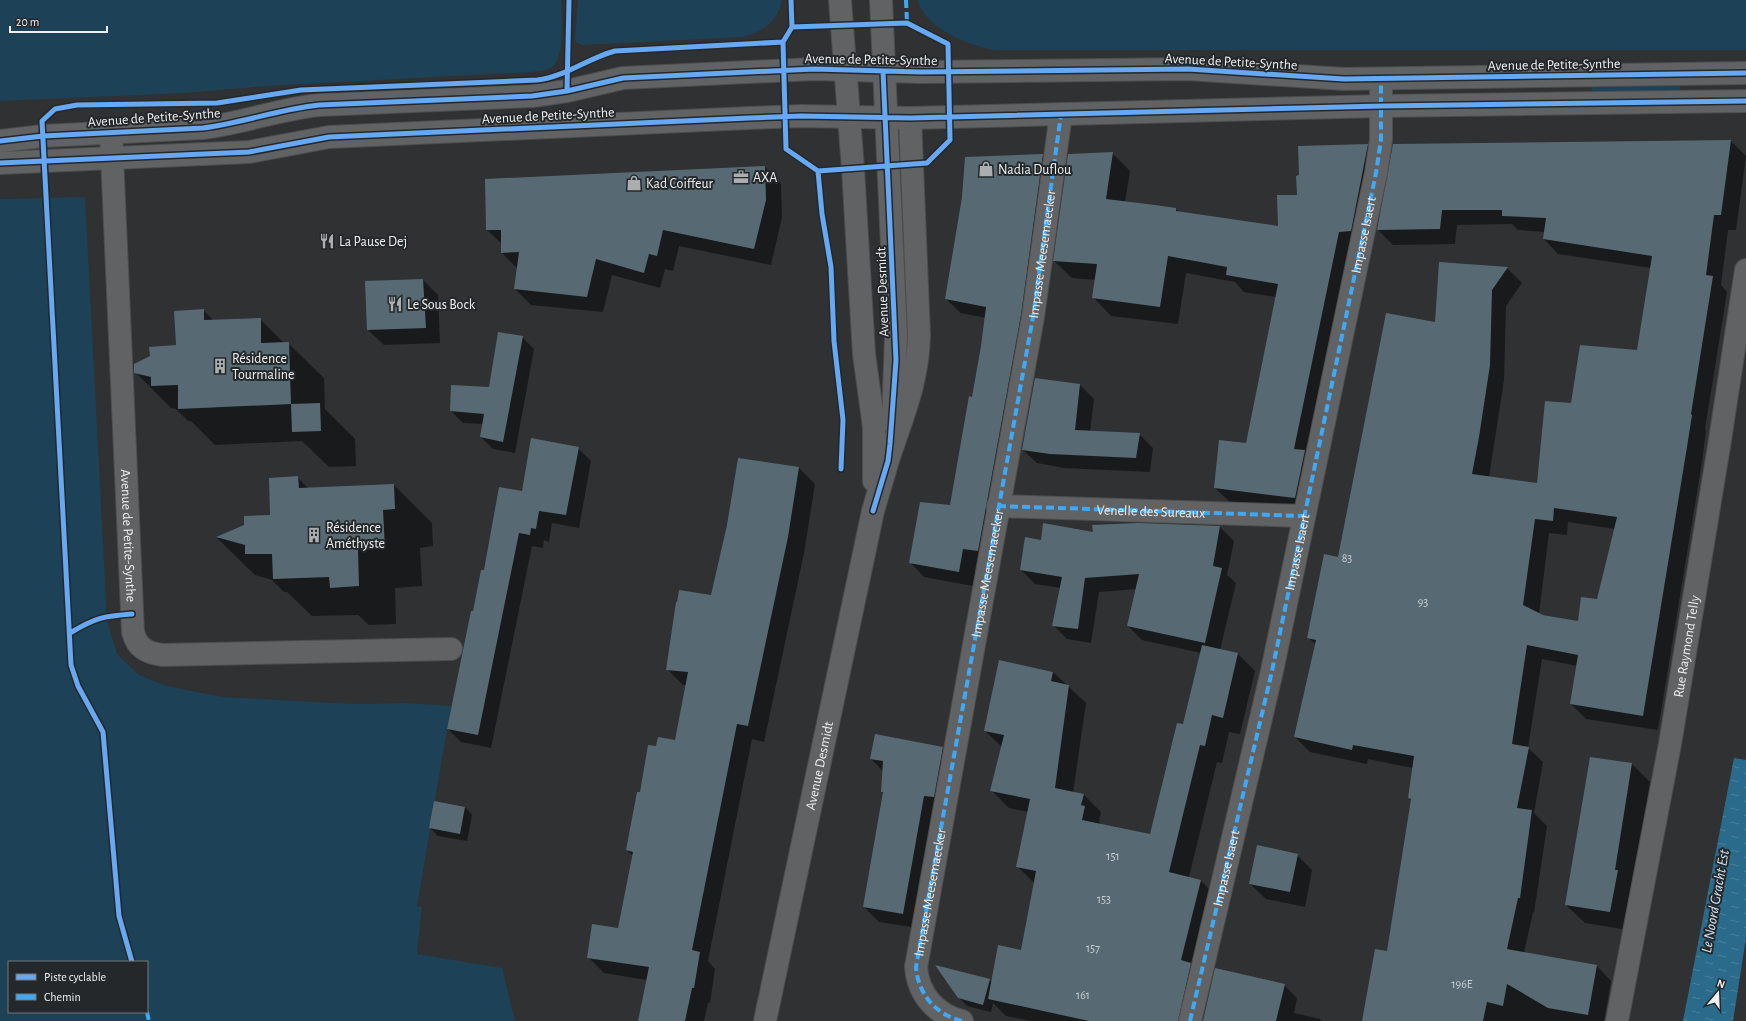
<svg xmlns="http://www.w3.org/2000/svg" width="1746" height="1021" viewBox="0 0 1746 1021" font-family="'Alegreya Sans',sans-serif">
<defs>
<pattern id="water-ripples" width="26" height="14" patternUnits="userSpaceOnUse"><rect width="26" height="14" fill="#2a6b8c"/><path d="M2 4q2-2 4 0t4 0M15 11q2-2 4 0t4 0" fill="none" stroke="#49819d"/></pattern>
</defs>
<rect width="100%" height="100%" fill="#2f3133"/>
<path fill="#1d4156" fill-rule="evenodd" d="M0,0h561c1,15 4,57 -9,67 -6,4 -14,4 -21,5l-264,14 -83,7 -184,8z
M578,0h204c-4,21 -19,32 -39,37l-160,8 -6,-2 -2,-3z
M917,0h829v50h-752c-29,-6 -66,-20 -77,-50z
M1680,85v8l-88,1v-8z
M85,197l22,423 10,34 22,21 28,11 55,11 133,7 50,-1 46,3 -34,200 5,1 -5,47 85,14 13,53h-515v-822zM9,962h138v50h-138z"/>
<path fill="url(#water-ripples)" d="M1734,758l12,2v178l-13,83h-50z"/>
<path fill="#0007" fill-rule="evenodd" d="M1731,141l15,15 -10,74h-8l-7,55 6,7 -22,137 1,1 -4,32 -44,268 -72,-11 -15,-15 6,-38 -35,-7 -14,89 15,14 -9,51 13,13 -13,87 -1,-1 -9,41 73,13 14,15 -7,40h-241l25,-69 24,-151 -3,-3 4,-30 -45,-9 -1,5 -57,-12 -15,-15 21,-92 -8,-8 128,-313 4,-61 67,5 15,15 -16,23 -2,74 -15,97 49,7 100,-133 13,-83 -93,-14 -14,-15 1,-7 -27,-2 -6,-6 -55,1 -2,19 -62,1 -15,-15 16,-85zM1568,522l47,7 -17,71 -19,22 -40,-8 10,-81 18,2z
M1367,145l18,18 -72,352 -80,-10 -18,-17 31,-44 30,-147 -32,-5 -9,-10 -49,-9 -8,51 -67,-8 -17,-18 2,-18 -24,-2 -18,-17 58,-108 18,18 -5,31 51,7 3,3 100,15 19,-31z
M1042,155l15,15 -65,395 -15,-3 -4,24 -49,-9 -14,-15 41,-56 22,-108 13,-80 -25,-5 -15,-14z
M765,167l16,17 1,33 -11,48 -92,-19 -6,25 -8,-2 -5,19 -48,-13 -9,37 -72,-7 -16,-16 3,-20 -16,-16v-9l-15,-14z
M423,280l15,15 2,48 -56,2 -16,-15z
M203,310l11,11 46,-2 24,24h4l36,35 1,31 30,30 1,27 -27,1 -27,-26 -87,4 -24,-24h-3l-12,-12 -5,-1 -36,-36 42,-26z
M522,337l12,12 -19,104 -22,-4 -12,-12 2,-13 -20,-1 -12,-12 38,-23z
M1036,379l44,6 14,14 -4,33 49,2 14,14 -3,24 -86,-4 -27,-5 -14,-13z
M578,448l13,13 -12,67 -27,-5 -3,19 -5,-2 -1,8 -11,-2 -41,202 -30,-6 -13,-13 26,-116 11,-42 37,-79z
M738,459l61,9 16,16 -11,69 -40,189 -12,-3 -44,222 7,8 -5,34h-2l-4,18h-65l8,-41 -43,-7 -16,-16 31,-28 14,-73 -6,-6 14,-57 16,-46 19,-6 11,-56h-4l-16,-16 45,-72 16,-72z
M297,477l12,12 85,-4 38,38 1,23 -13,2 2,38 -27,2 1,36 -27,1 -11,-10 -46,1 -25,-24h-3l-12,-12 -17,-5 -38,-37 55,-22z
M1138,524l82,3 14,14 -7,34 9,8 -16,67 18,4 17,17 -15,63 -11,-2 -7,31 -5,-1 -28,115 12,4 17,17 -20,123h-167l-25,-5 -13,-13 -2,9 -24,-6 -8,-8 30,-18 3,2 30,-31 13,-67 -18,-18 11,-54 -19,-4 -17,-17 10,-44 -17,-16 15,-70 53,11 33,31 -13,90 11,2 17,17 -2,9 2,4 49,10 34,-109 17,-73 -59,-13 -14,-14 9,-37 -38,3 -8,51 -24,-4 -14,-14 8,-37 -26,-4 -14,-14 21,-29 52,-8z
M942,748l15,15 -39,165 -39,-6 -15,-15 20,-113 -2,-2 1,-21 -12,-12z
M1632,764l18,18 -17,105 -5,43 -43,-7 -19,-18z
M465,807l7,8 -5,26 -29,-5 -8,-8z
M1297,855l15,15 -7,37 -39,-8 -16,-15z
M1284,985l13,13 -3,15 26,6 2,2h-118z"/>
<path fill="#576a74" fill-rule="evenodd" d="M1731,140l-10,75h-7l-8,60 7,1 -22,138 1,1 -5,32 -44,269 -73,-12 8,-49 -51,-10 -15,99 17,3 -12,61 15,2 -12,88h-2l-11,51 90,16 -9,50 -40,-7 -41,-24 -4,22 -16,-4 -4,19h-121l13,-72 12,2 24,-152 -3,-1 6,-42 -61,-11 -1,5 -58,-13 22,-97 -9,-2 17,-84 14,3 48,-244 49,9 4,-60 69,5 -16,23 -2,75 -11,72 -7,37 65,9 8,-82 26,2 9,-58 57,5 15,-94 -109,-17 3,-21 -44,-2v-6h-60l-2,19 -63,1 16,-86zM1554,508l63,9 -20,82 -16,-2 -3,24 -35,-6 -20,-10 12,-86 18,2z
M1368,144l-17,87 -12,1 -45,217 11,1 -10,48 -81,-10 5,-48 27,3 32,-159 -52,-9 1,-8 -59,-11 -8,51 -68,-9 5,-34 -44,-3 15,-107 45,-2 -7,47 49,6 21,3v3l102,15 -1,-31h20l-1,-19 3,-1 -1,-29z
M1043,154l-22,161 -43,236 -15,-2 -4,23 -50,-9 11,-61 30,3 19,-109 3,1 9,-51 5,-39 -41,-8 17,-102 3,-40z
M765,166l1,34 -12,49 -91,-19 -6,26 -8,-2 -5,19 -48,-14 -9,38 -73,-8 5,-37 -18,1v-23h-15l-1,-51z
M423,279l3,49 -59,2 -2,-49z
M204,309v11l57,-2v25l28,-1 2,62 29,-1 1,28 -29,1 -1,-28 -113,5v-24l-27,1v-9l-17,-4v-9l16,-8 -1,-9 27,-2 -2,-34z
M498,332l25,4 -20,106 -23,-5 4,-23 -34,-3 1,-26 38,2z
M1035,378l45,6 -5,46 65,3 -4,25 -86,-4 -28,-4z
M531,438l48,9 -13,68 -27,-4 -3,18 -5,-1 -1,7 -11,-2 -41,202 -31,-6 24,-118h2l8,-41h3l15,-83 23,4z
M738,458l61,9 -11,70 -40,189 -11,-2 -45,226 8,2 -6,36h-2l-7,33h-47l11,-54 -62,-9 5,-34 26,4 15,-76 -7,-2 11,-58h3l8,-47 8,1 2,-9 17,3 13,-68 -22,-2 10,-68h1l2,-12 32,5 16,-70z
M298,476l1,12 95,-4 1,25 -12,1 2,38 -27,2 1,36 -29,2 -1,-11 -56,2 -1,-25h-27v-9l-29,-8 28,-12v-9l26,-1 -1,-37z
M1043,523l50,9 -1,-7 46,-2 82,3 -7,40 9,2 -17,75 -78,-17 12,-52 -54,4 -7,51 -26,-3 10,-49 -42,-7 5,-33 16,3z
M1202,645l36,8 -15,65 -11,-3 -7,31 -5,-1 -31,127 32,8 -20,80 10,3 -13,58h-89l-101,-22 10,-54 23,5 15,-79 -20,-4 14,-68 -40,-8 14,-56 -20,-4 15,-71 54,12 -2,9 18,4 -14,103 29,6 -3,11 4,1 -3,14 68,14 27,-111 6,1z
M875,734l68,13 -9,50 -10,-1 -21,118 -40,-7 20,-115h-2l2,-31 -13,-2z
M1590,757l42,6 -17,107h3l-8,42 -45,-7z
M434,801l31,6 -5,27 -31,-6z
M1257,845l41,9 -8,38 -41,-8z
M935,965l55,14 -7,26 -25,-7z
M1215,968l70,16 -9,37h-73z"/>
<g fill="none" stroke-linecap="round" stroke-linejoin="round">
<g stroke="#4c4d4e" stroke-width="24">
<g id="street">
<path id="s1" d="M111,133l22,499c4,16 14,21 30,23l288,-6"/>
<path d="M998,506l306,10"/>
<path d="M962,1021c-26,-6 -44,-27 -46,-54l117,-650 28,-203"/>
<path d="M1190,1021l82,-350 104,-498 5,-33v-61"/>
<path id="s2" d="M1617,1021l53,-277 50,-304 26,-170"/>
</g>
</g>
<g stroke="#4c4d4e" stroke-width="24">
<g id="secondary">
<path d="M840,0l13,169 11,185 10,73v54"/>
<path d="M881,0l15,336 -3,86"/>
<path d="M0,141l43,-5 160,-8c39,-5 77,-19 116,-23l213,-9 35,-5 56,-13 191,-9 107,3 267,-3 156,10 402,-6"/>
<path d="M0,163l249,-11 80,-15 420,-19 52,-2 109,2 472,-12 364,-5"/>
<path id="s3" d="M765,1021l108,-510c5,-17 10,-34 15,-51 14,-43 30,-78 31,-125l-9,-217"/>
</g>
</g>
<use href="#street" stroke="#616264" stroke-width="22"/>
<use href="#secondary" stroke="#616264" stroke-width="22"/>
<g stroke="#3fa9f5" stroke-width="4" stroke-dasharray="8 4" stroke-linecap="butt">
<path d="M906,0l1,23"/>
<path id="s4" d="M998,506l306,10"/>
<path d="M147,1012l2,9"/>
<path id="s5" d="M962,1021c-26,-6 -44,-27 -46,-54l117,-650 28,-203"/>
<path id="s6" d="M1190,1021l82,-350 104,-498 5,-33v-61"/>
</g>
<g stroke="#25282a" stroke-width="8">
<path id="cycleway" d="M792,27l115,-4 41,21 2,96 -23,23 -109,8
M783,42l3,107 32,22 4,43 9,53 3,74 9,79 -2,49
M567,91l2,-91
M0,141l43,-5 160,-8c39,-5 77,-19 116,-23l213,-9 35,-5 56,-13 191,-9 107,3 267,-3 156,10 402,-6
M0,163l249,-11 80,-15 420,-19 52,-2 109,2 472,-12 364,-5
M873,511l15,-50 2,-17 6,-84 -13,-289
M70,633c25,-15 33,-17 62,-19
M132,962l-13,-46 -16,-184 -25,-46 -7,-21 -29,-544 13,-12 22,-4 140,-2 84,-13 236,-10c28,-3 51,-22 78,-29l168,-9 9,-15 -1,-27"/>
</g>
<use href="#cycleway" stroke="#66a8f1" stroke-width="5"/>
</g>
<defs>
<g id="shop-bare" transform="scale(1.2)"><path d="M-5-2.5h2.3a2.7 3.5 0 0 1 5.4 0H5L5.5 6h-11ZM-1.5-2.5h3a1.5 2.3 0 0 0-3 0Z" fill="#abaeaf" stroke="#25282a" stroke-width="2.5" paint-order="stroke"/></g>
<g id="office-bare" transform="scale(1.2)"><path d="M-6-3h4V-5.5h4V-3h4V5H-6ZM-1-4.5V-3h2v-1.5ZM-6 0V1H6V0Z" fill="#abaeaf" stroke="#25282a" stroke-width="2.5" paint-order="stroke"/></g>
<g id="restaurant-bare" transform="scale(1.2)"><path d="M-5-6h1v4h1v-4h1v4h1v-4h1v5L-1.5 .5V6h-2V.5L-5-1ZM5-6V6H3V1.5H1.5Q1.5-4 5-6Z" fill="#abaeaf" stroke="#25282a" stroke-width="2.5" paint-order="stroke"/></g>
<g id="building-bare" transform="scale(1.2)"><path d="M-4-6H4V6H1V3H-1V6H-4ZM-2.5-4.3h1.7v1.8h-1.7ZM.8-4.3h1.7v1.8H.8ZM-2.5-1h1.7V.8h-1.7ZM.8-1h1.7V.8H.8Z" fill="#abaeaf" stroke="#25282a" stroke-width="2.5" paint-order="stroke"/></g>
</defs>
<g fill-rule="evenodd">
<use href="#shop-bare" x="986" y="169"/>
<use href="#office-bare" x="741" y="177"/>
<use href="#shop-bare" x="634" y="183"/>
<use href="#restaurant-bare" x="327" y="241"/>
<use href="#restaurant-bare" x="395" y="304"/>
<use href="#building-bare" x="220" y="366"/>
<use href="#building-bare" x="314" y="535"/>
</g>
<g text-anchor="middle" stroke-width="4" stroke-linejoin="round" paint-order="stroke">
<g font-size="12" fill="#c8cfd2">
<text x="1347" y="562">83</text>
<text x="1423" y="606">93</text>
<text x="1113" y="860">151</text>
<text x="1104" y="903">153</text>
<text x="1093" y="952">157</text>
<text x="1462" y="988">196E</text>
<text x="1083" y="999">161</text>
</g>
<g font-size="14" fill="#eef1f2" stroke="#25282a">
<text transform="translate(871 59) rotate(1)" y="5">Avenue de Petite-Synthe</text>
<text transform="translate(1231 61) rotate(3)" y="5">Avenue de Petite-Synthe</text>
<text transform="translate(1554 64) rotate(-1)" y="5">Avenue de Petite-Synthe</text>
<text transform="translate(548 115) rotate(-3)" y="5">Avenue de Petite-Synthe</text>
<text transform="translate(154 117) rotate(-4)" y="5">Avenue de Petite-Synthe</text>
<text dy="5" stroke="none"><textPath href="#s6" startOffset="805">Impasse Isaert</textPath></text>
<text dy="5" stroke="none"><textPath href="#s5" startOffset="800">Impasse Meesemaecker</textPath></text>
<text transform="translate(882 292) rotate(-92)" y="5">Avenue Desmidt</text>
<text dy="5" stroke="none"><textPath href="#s4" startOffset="153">Venelle des Sureaux</textPath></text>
<text dy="5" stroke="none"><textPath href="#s1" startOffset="403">Avenue de Petite-Synthe</textPath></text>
<text dy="5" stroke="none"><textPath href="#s6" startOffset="481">Impasse Isaert</textPath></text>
<text dy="5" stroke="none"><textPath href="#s5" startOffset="476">Impasse Meesemaecker</textPath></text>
<text dy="5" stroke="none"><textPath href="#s2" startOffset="381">Rue Raymond Telly</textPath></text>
<text dy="5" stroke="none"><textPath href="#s3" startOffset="261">Avenue Desmidt</textPath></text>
<text dy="5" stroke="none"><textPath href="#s6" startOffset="157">Impasse Isaert</textPath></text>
<text dy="5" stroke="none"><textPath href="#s5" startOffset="152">Impasse Meesemaecker</textPath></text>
</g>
<g font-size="14" fill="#eef1f2" stroke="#25282a" text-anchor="start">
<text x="998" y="174">Nadia Duflou</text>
<text x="753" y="182">AXA</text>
<text x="646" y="188">Kad Coiffeur</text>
<text x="339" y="246">La Pause Dej</text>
<text x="407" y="309">Le Sous Bock</text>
<text x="232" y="363">Résidence<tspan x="232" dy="16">Tourmaline</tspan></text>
<text x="326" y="532">Résidence<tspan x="326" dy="16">Améthyste</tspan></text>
</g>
<g font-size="15" font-style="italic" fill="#d2e7f4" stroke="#25282a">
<text transform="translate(1715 901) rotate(-80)" y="5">Le Noord Gracht Est</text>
</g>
</g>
<rect x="8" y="961" width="140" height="52" fill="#25282a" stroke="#75787a"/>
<rect x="16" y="974" width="20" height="6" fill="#66a8f1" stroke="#75787a"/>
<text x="44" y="981" font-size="12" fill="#eef1f2">Piste cyclable</text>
<rect x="16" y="994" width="20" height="6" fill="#3fa9f5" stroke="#75787a"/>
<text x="44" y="1001" font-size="12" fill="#eef1f2">Chemin</text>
<g transform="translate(1718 993) rotate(19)" stroke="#25282a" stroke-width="3" paint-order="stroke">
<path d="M0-3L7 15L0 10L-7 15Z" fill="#eef1f2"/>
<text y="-6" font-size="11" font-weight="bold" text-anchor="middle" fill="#eef1f2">N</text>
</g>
<path d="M10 26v6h97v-6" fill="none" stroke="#eef1f2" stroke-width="2"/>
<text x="16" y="26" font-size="12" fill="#eef1f2" stroke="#25282a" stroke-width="3" paint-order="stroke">20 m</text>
</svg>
